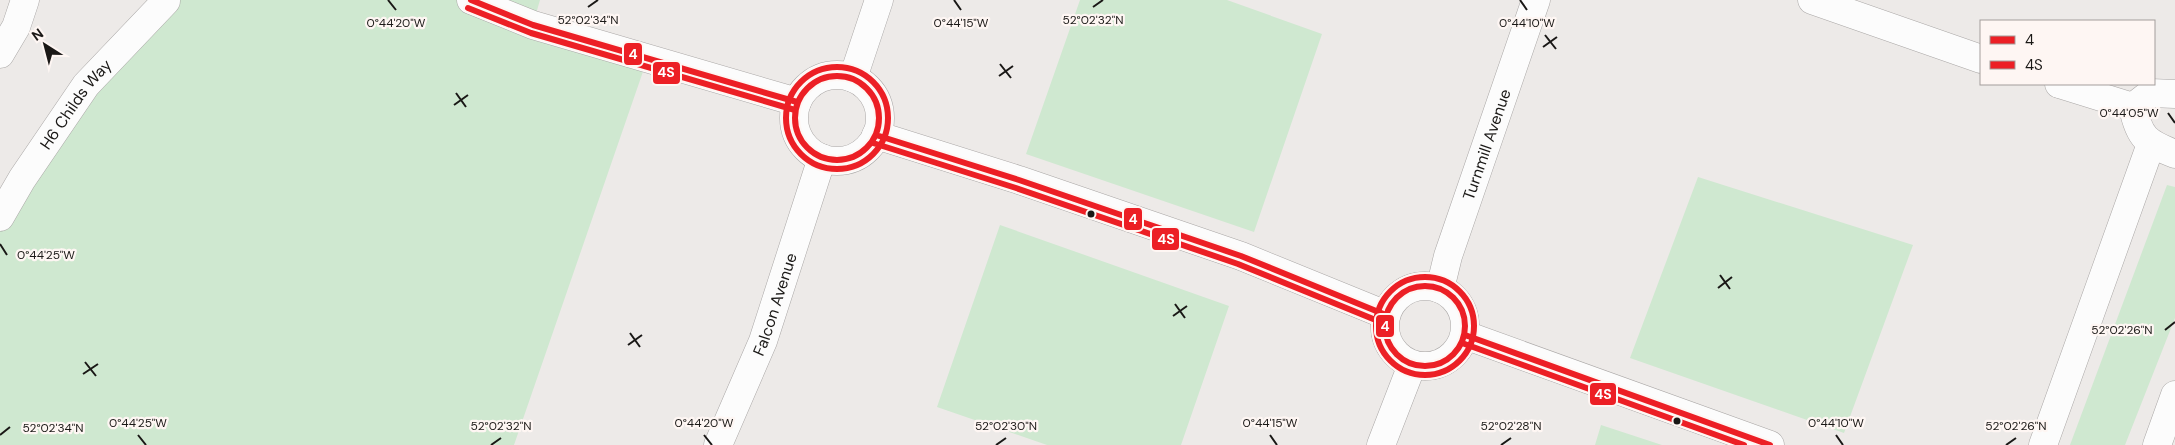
<svg xmlns="http://www.w3.org/2000/svg" width="2175" height="445" viewBox="0 0 2175 445" font-family="'DM Sans',sans-serif">
<rect width="100%" height="100%" fill="#edeae8"/>
<path fill="#cfe8d0" d="M170,0h370l-7,24 114,36 -133,385h-514v-228z
M1080,0h147l95,34 -68,198 -228,-78z
M1698,177l215,68 -69,188 -214,-75z
M2167,185l8,2v131l-50,127h-55z
M1000,225l229,81 -48,139h-134l-110,-38z
M1601,425l61,20h-67z"/>
<g fill="none" stroke-linecap="round" stroke-linejoin="round">
<g stroke="#aaa7a6" stroke-width="29">
<g id="minor">
<path d="M471,0l62,25 264,77"/>
<path d="M1812,0l169,59"/>
<path d="M0,54l16,-27 9,-27"/>
<circle cx="837" cy="118" r="43"/>
<path d="M853,78l26,-78"/>
<path d="M2059,84l74,23"/>
<path d="M2175,94l-24,-1 -18,14c6,31 14,36 42,47"/>
<path d="M876,135l143,45 222,76 145,59"/>
<path id="s1" d="M0,217l22,-38 64,-94 80,-84"/>
<circle cx="1425" cy="326" r="40"/>
<path id="s2" d="M1440,289l8,-33 88,-256"/>
<path d="M1465,335l305,110"/>
<path id="s3" d="M718,445l45,-104 59,-183"/>
<path d="M1381,445l31,-80"/>
<path d="M2043,445l108,-301"/>
<path d="M2157,445l18,-50"/>
</g>
</g>
<use href="#minor" stroke="#fcfcfc" stroke-width="28"/>
<g stroke="#fef6f3" stroke-width="10">
<path id="bus-1" d="M471,0l62,25 264,77
M795 118a42 42 0 1 1 84 0a42 42 0 1 1-84 0Z
M876,135l143,45 222,76 145,59
M1385 326a40 40 0 1 1 80 0a40 40 0 1 1-80 0Z
M1465,335l305,110"/>
</g>
<g stroke="#fef6f3" stroke-width="10">
<path id="bus-2" d="M468,8l63,25 264,77
M786 118a51 51 0 1 1 102 0a51 51 0 1 1-102 0Z
M873,143l143,45 222,76 145,59
M1376 326a49 49 0 1 1 98 0a49 49 0 1 1-98 0Z
M1462,343l282,102"/>
</g>
<use href="#bus-1" stroke="#ec1f25" stroke-width="6"/>
<use href="#bus-2" stroke="#ec1f25" stroke-width="6"/>
</g>
<path fill="none" stroke="#1a1816" stroke-width="2" d="M388,0l8,10M954,0l7,10M1520,0l7,10M588,7l10,-7M1093,7l10,-7M1545,35l11,14M1543,47l14,-10M1000,64l11,14M999,76l14,-10M456,93l10,14M454,105l14,-10M2168,113l7,10M0,244l7,11M1720,275l10,14M1718,288l14,-11M1175,304l10,14M1173,316l14,-10M2165,330l10,-8M630,333l10,14M628,345l14,-10M85,362l11,14M83,374l15,-10M0,435l10,-8M138,435l8,10M704,435l8,10M1270,435l7,10M1836,435l7,10M491,445l10,-7M996,445l10,-7M1501,445l10,-7M2006,445l10,-7"/>
<g fill="#1a1816" stroke="#fef6f3" stroke-width="2">
<circle cx="1091" cy="214" r="4.5"/>
<circle cx="1677" cy="421" r="4.5"/>
</g>
<g text-anchor="middle" stroke-width="4.5" stroke-linejoin="round" paint-order="stroke">
<g font-size="16" fill="#1a1816" stroke="#fef6f3">
<text dy="6" stroke="none"><textPath href="#s1" startOffset="136">H6 Childs Way</textPath></text>
<text dy="6" stroke="none"><textPath href="#s2" startOffset="152">Turnmill Avenue</textPath></text>
<text dy="6" stroke="none"><textPath href="#s3" startOffset="152">Falcon Avenue</textPath></text>
</g>
</g>
<g font-size="12" text-anchor="middle" fill="#1a1816" stroke="#fef6f3" stroke-width="4.5" stroke-linejoin="round" paint-order="stroke">
<text x="588" y="24">52°02'34"N</text>
<text x="1093" y="24">52°02'32"N</text>
<text x="396" y="27">0°44'20"W</text>
<text x="961" y="27">0°44'15"W</text>
<text x="1527" y="27">0°44'10"W</text>
<text x="2129" y="117">0°44'05"W</text>
<text x="46" y="259">0°44'25"W</text>
<text x="2122" y="334">52°02'26"N</text>
<text x="138" y="427">0°44'25"W</text>
<text x="704" y="427">0°44'20"W</text>
<text x="1270" y="427">0°44'15"W</text>
<text x="1836" y="427">0°44'10"W</text>
<text x="501" y="430">52°02'32"N</text>
<text x="1006" y="430">52°02'30"N</text>
<text x="1511" y="430">52°02'28"N</text>
<text x="2016" y="430">52°02'26"N</text>
<text x="53" y="432">52°02'34"N</text>
</g>
<g stroke="#fef6f3" stroke-width="2">
<rect x="623" y="42" width="20" height="24" rx="5" fill="#ec1f25"/>
<rect x="652" y="61" width="29" height="24" rx="5" fill="#ec1f25"/>
<rect x="1123" y="207" width="20" height="24" rx="5" fill="#ec1f25"/>
<rect x="1151" y="227" width="29" height="24" rx="5" fill="#ec1f25"/>
<rect x="1375" y="314" width="20" height="24" rx="5" fill="#ec1f25"/>
<rect x="1589" y="382" width="28" height="24" rx="5" fill="#ec1f25"/>
</g>
<g font-size="14" text-anchor="middle" font-weight="bold" fill="#fff">
<text x="633" y="59">4</text>
<text x="666" y="77">4S</text>
<text x="1133" y="224">4</text>
<text x="1166" y="244">4S</text>
<text x="1385" y="331">4</text>
<text x="1603" y="399">4S</text>
</g>
<rect x="1980" y="20" width="175" height="65" fill="#fef6f3" stroke="#a39d9b"/>
<rect x="1990" y="36" width="25" height="8" fill="#ec1f25" stroke="#a39d9b"/>
<text x="2025" y="45" font-size="15" fill="#1a1816">4</text>
<rect x="1990" y="61" width="25" height="8" fill="#ec1f25" stroke="#a39d9b"/>
<text x="2025" y="70" font-size="15" fill="#1a1816">4S</text>
<g transform="translate(45 45) rotate(324)" stroke="#fef6f3" stroke-width="4" paint-order="stroke">
<path d="M0-4L9 19L0 12L-9 19Z" fill="#1a1816"/>
<text y="-8" font-size="14" font-weight="bold" text-anchor="middle" fill="#1a1816">N</text>
</g>
</svg>
